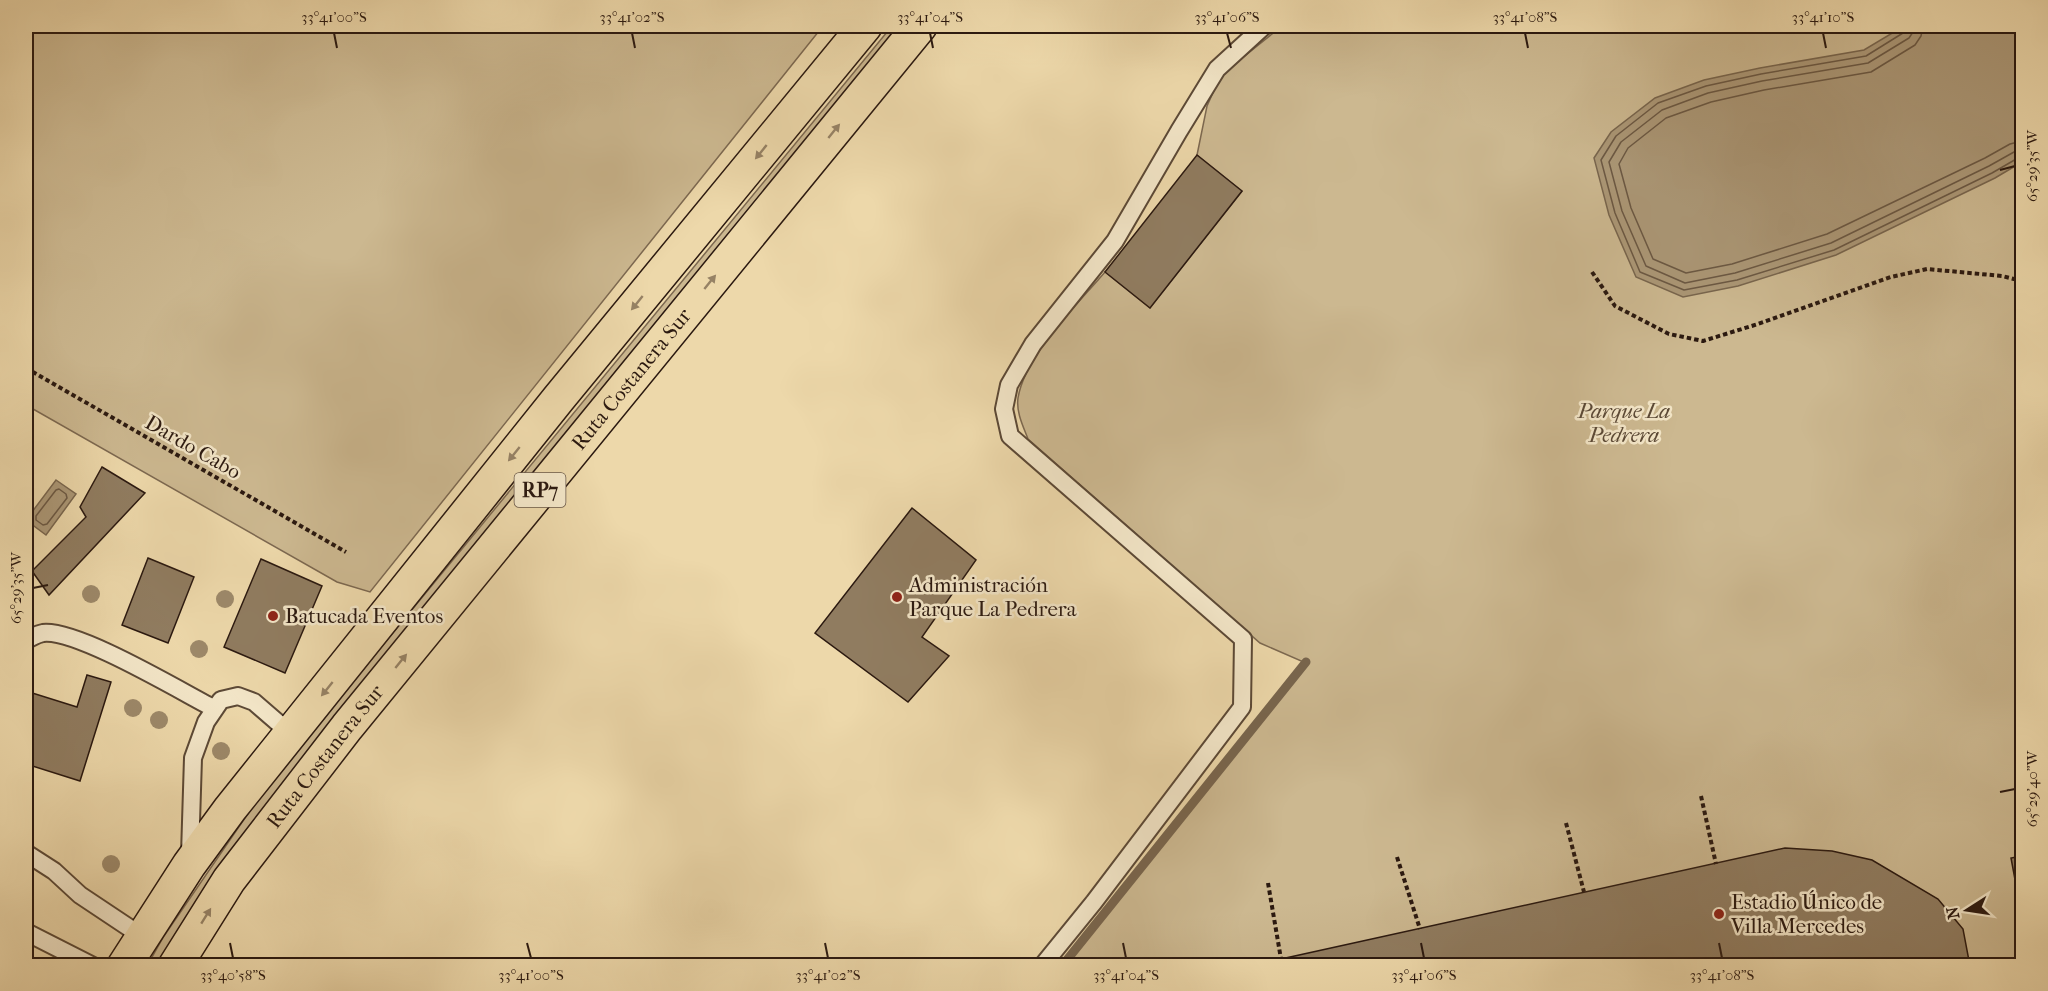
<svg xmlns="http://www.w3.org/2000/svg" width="2048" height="991" viewBox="0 0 2048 991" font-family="'IM FELL French Canon',serif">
<rect width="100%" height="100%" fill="#edd8aa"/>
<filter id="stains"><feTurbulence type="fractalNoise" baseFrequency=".00333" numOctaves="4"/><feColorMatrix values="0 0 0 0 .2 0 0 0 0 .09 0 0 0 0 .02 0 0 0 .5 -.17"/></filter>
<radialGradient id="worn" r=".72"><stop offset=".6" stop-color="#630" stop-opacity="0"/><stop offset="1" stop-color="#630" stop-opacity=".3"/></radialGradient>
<path fill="#ccb890" stroke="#7c6850" stroke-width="1.5" d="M26,26h797l-453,566 -33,-10 -311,-177z
M892,26h13l-746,939 -12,1 17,-30 103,-150z
M1282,26h740v939h-959l243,-302 -46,-20 -232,-204c-5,-13 -12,-27 -10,-41 7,-43 59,-93 87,-126l45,36 92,-117 -45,-36 10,-49 14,-31z"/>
<path fill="#ab9776" stroke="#78654d" stroke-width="1.5" d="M1904,26h118v136l-27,16 -159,77 -98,31 -55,11 -47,-20 -27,-62 -15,-57 17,-26 44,-34 49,-18 56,-12 104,-18z
M56,480l20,14 -30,41 -20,-15z"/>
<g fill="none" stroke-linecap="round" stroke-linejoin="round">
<path stroke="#6b5843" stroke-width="1.5" d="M1906,26l-3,7 -37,23 -105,18 -55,12 -48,17 -42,33 -15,24 14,53 25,59 44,18 53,-10 97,-30 158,-77 26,-15h4
M1914,26l-1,6 -4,6 -41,25 -106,18 -54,12 -46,17 -41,32 -12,20 13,49 24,55 39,17 50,-10 96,-30 158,-77 25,-14 8,-2
M1923,26l-2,10 -6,9 -44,27 -107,18 -53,12 -45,16 -38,30 -9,16 12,44 22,51 33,14 46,-9 95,-30 158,-76 25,-14 12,-3
M59,489l7,5 1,4 -20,26 -4,1 -7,-5v-4l20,-26z"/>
<path stroke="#78654d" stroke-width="9" d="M1062,966l244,-304"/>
</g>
<path fill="#907c60" stroke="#2b1910" stroke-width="1.5" d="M1197,155l45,36 -92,117 -45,-36z
M102,467l43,26 -96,102 -17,-24 54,-54 -6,-10z
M912,508l64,52 -54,77 27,19 -41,46 -93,-69z
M148,558l46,19 -26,66 -46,-18z
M261,559l61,27 -37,87 -61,-26z
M87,675l24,7 -31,99 -54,-17v-73l51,16z
M1785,848l47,3 40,9 66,39 25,30 7,37h-710l21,-7z
M2022,856v61l-11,-59z"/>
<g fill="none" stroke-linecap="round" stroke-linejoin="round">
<g stroke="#5c4936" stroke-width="20">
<path id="service" d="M26,640c5,-2 11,-6 17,-7 34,-4 137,58 172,76
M26,853l28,18 26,24 63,42
M190,854l3,-96 13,-36 15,-22 17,-4 16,6 37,32
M26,932l67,34
M1042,966l52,-64 148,-195 1,-68 -233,-203 -6,-27 5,-24 24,-41 82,-103 64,-110 38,-62 47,-43"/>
</g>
<g stroke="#2b1910" stroke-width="36">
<g id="primary">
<path d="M124,966l65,-101 41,-56 329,-411 306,-372"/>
<path id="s1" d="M175,966l54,-86 118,-153 573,-701"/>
</g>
</g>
<path stroke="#2b1910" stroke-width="4" stroke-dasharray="4.5 3" stroke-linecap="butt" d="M1592,272l23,34 54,28 34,7 55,-17 133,-47 36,-8 75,7 20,5
M26,368l320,184
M1701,796l15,68
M1566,823l18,69
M1397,857l23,72
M1268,883l13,76"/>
<use href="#service" stroke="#f3e6c8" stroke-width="16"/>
<use href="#primary" stroke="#edd8aa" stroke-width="33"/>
</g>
<g fill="#9d896a">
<circle cx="91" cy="594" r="9"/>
<circle cx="225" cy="599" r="9"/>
<circle cx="199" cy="649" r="9"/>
<circle cx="133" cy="708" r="9"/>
<circle cx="159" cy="720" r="9"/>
<circle cx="221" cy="751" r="9"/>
<circle cx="111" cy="864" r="9"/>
</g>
<defs><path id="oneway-solid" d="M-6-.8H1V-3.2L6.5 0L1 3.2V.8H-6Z" transform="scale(1.5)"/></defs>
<g fill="#968265">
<use href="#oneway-solid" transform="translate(834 131) rotate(-51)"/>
<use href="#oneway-solid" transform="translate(761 152) rotate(129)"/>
<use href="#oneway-solid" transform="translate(710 282) rotate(-51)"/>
<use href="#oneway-solid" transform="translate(637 303) rotate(129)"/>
<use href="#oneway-solid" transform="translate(514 454) rotate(129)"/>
<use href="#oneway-solid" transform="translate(401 661) rotate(-51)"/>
<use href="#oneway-solid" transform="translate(327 689) rotate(129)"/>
<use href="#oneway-solid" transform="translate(206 916) rotate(-58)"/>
</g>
<path fill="none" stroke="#2b1910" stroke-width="2" d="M334,33l3,15M632,33l3,15M930,33l3,15M1227,33l4,15M1525,33l3,15M1823,33l3,15M2000,170l15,-4M33,588l15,-3M2000,792l15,-3M230,943l3,15M527,943l4,15M825,943l3,15M1123,943l3,15M1421,943l3,15M1719,943l3,15"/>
<g fill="#8f2418" stroke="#f3e6c8" stroke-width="2">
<circle cx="897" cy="597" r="6"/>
<circle cx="273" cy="616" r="6"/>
<circle cx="1719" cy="914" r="6"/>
</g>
<g text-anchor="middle" stroke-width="5" stroke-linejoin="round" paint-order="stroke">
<rect fill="#f3e6c8" stroke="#675647" stroke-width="1.5" x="514.5" y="473" width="51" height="34" rx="4.5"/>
<g font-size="20" font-weight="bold" fill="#2b1910">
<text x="540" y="497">RP7</text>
</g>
<g font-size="21" fill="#2b1910" stroke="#f3e6c8">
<text dy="7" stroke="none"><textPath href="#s1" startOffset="744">Ruta Costanera Sur</textPath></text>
<text transform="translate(193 447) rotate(30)" y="7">Dardo Cabo</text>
<text dy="7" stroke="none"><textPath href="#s1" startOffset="258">Ruta Costanera Sur</textPath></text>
</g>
<g font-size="21" font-style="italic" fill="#5b4936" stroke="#f3e6c8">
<text x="1624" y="418">Parque La<tspan x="1624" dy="24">Pedrera</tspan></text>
</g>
<g font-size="21" fill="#2b1910" stroke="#f3e6c8" text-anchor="start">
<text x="909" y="592">Administración<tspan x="909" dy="24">Parque La Pedrera</tspan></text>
<text x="285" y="623">Batucada Eventos</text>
<text x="1731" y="909">Estadio Único de<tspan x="1731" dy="24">Villa Mercedes</tspan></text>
</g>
</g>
<rect width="2048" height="991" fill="none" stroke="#edd8aa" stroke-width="66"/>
<g transform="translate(1967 910) rotate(258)" stroke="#f3e6c8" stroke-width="4.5" paint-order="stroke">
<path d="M0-4.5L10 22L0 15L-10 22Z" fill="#2b1910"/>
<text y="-9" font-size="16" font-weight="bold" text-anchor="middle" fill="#2b1910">N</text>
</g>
<rect x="33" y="33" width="1982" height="925" fill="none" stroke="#2b1910" stroke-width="2"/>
<g font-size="15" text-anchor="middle" fill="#2b1910">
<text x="334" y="22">33°41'00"S</text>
<text x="632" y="22">33°41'02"S</text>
<text x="930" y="22">33°41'04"S</text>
<text x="1227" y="22">33°41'06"S</text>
<text x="1525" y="22">33°41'08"S</text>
<text x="1823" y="22">33°41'10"S</text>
<text transform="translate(2032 166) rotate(-90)" y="5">65°29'35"W</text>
<text transform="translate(16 588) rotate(-90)" y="5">65°29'35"W</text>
<text transform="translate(2032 789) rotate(-90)" y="5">65°29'40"W</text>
<text x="233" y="980">33°40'58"S</text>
<text x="531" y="980">33°41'00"S</text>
<text x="828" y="980">33°41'02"S</text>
<text x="1126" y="980">33°41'04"S</text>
<text x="1424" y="980">33°41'06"S</text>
<text x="1722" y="980">33°41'08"S</text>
</g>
<rect width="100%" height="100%" filter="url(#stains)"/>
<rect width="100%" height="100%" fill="url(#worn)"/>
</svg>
